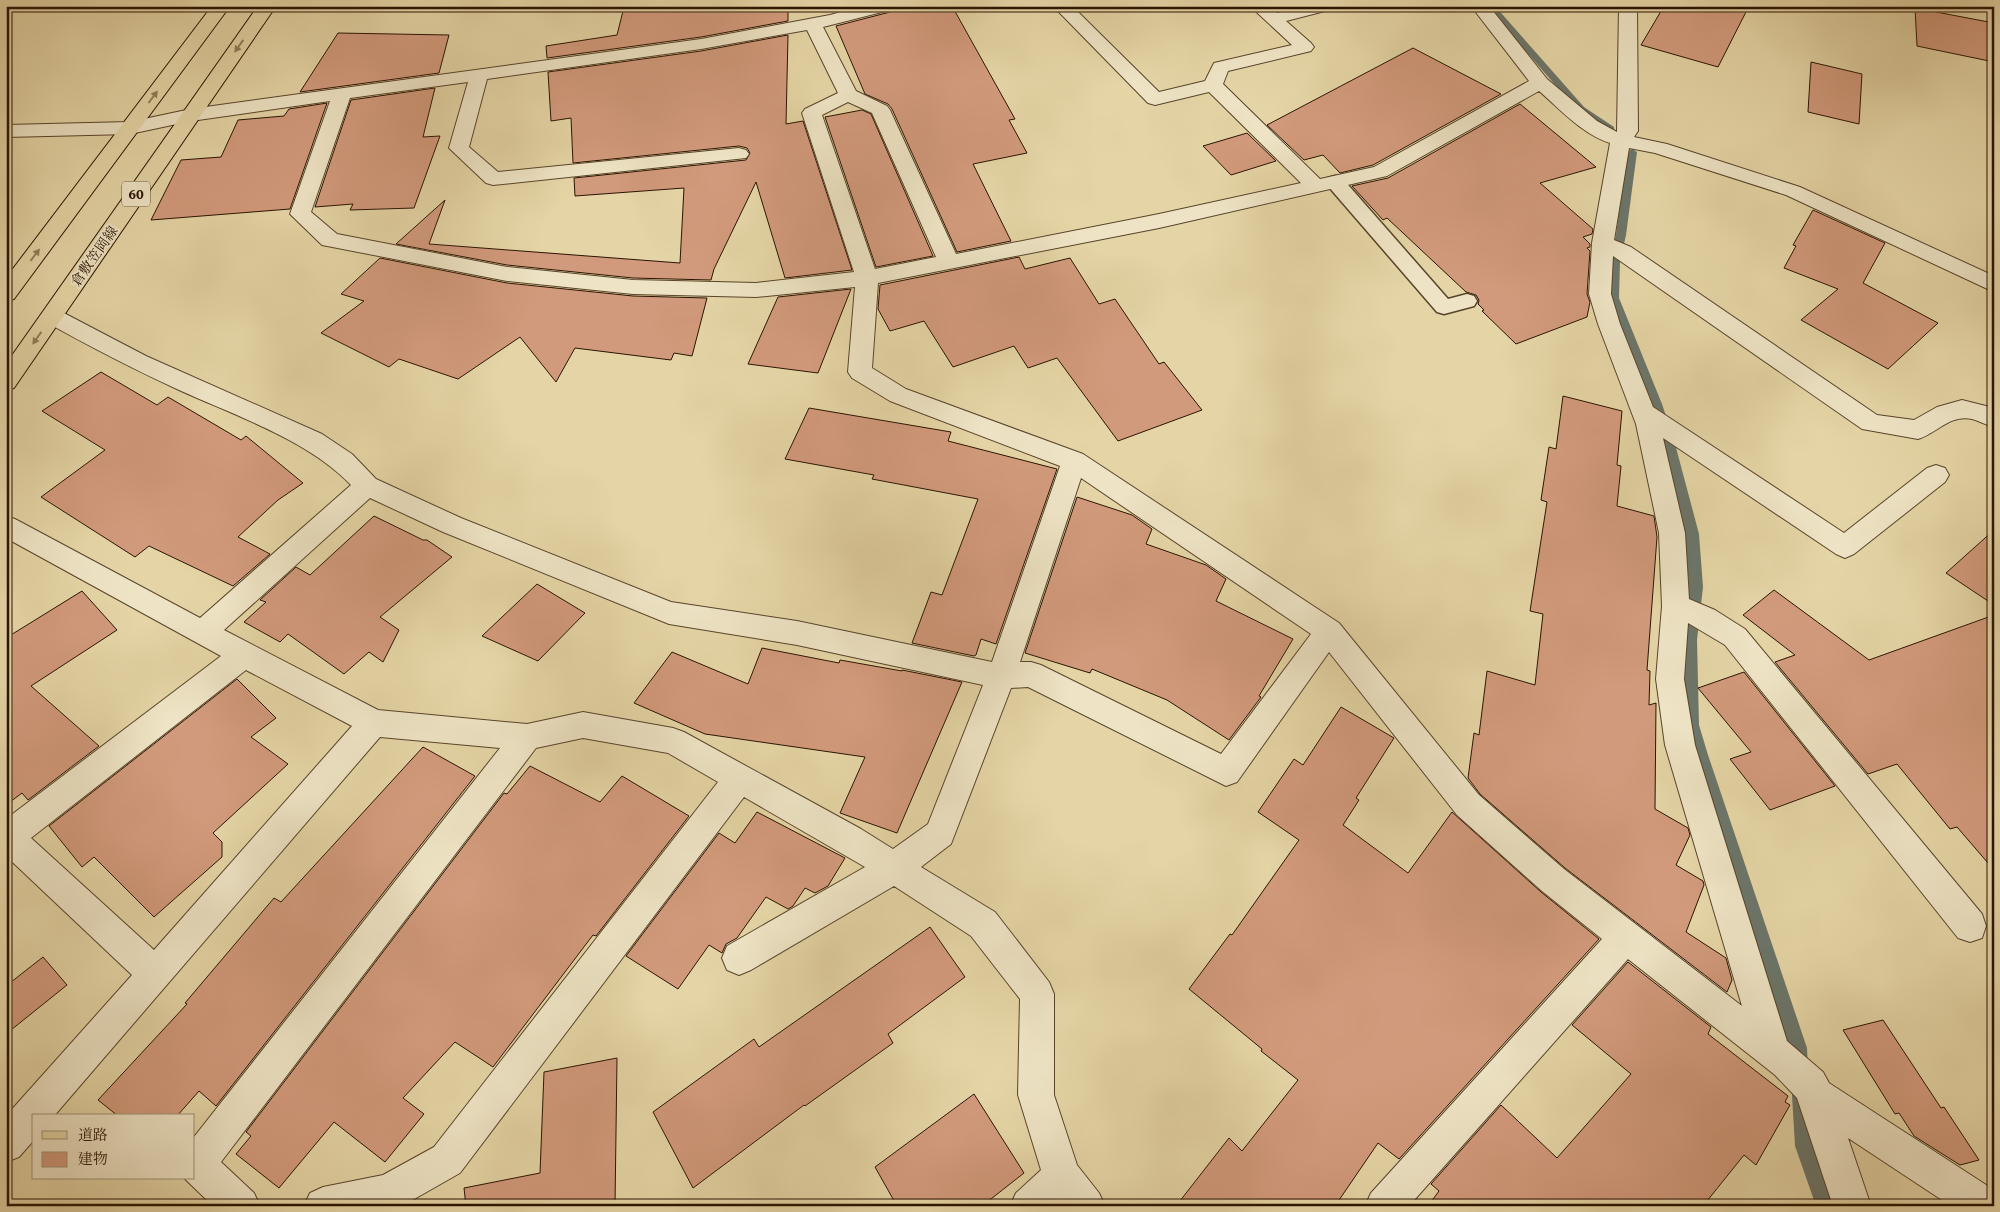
<svg xmlns="http://www.w3.org/2000/svg" width="2000" height="1212" viewBox="0 0 2000 1212" font-family="'Gentium Book Plus','Noto Serif JP',serif">
<rect width="100%" height="100%" fill="#e5d5a6"/>
<filter id="stains"><feTurbulence type="fractalNoise" baseFrequency=".004" numOctaves="4"/><feColorMatrix values="0 0 0 0 .2 0 0 0 0 .09 0 0 0 0 .02 0 0 0 .5 -.17"/></filter>
<radialGradient id="worn" r=".72"><stop offset=".6" stop-color="#630" stop-opacity="0"/><stop offset="1" stop-color="#630" stop-opacity=".3"/></radialGradient>
<g fill="none" stroke-linecap="round" stroke-linejoin="round">
<path fill="#6c766a" fill-rule="evenodd" d="M1486,6h9l89,101 30,20v4h-6l-30,-20z
M1632,149l5,3 -11,83 -6,27 -1,36 43,106 12,36 25,94 4,53 -6,53 2,85 9,30 99,293 1,21 -3,6 -6,3 -6,-3 -3,-6 -1,-21 -97,-293 -7,-30 -2,-85 6,-53 -4,-53 -23,-94 -12,-36 -43,-106 3,-36 6,-27 11,-83z
M1801,1086l6,3 3,6 3,51 21,60h-18l-21,-60 -3,-51 3,-6z"/>
</g>
<path fill="#d29a7c" stroke="#2a1400" d="M652,6h136v15l-87,16 -154,21 -1,-12 71,-11 6,-24 28,-2z
M895,6h57l63,113 -6,1 18,33 -54,11 38,77 -54,11 -65,-143 -4,-5 -23,-10 -29,-68 54,-14z
M1664,6h85l-31,61 -77,-22z
M1915,8l79,15v39l-77,-16z
M338,33l111,2 -10,38 -139,19z
M788,35l-2,89 17,-3 49,149 -67,8 -29,-96 -42,87 -3,11 -78,-2 -126,-13 -111,-21 49,-44 -16,44 251,19 4,-75 -109,8 -1,-18 172,-18 4,-7 -3,-5 -8,-2 -166,17 -2,-45 -20,3 -3,-49 153,-21z
M1413,48l88,46 -128,71 -33,8 -17,-18 -19,5 -37,-35z
M1811,62l51,12 -3,50 -51,-12z
M435,88l-12,49 17,-1 -26,72 -64,2 3,-6 -38,3 36,-107z
M327,103l-37,106 -139,11 30,-60 40,-3 17,-37 46,-4 5,-7z
M1520,104l76,63 -56,16 53,46 -1,5 -9,3 7,7v3l-3,1 3,3 -3,43 3,8 -3,15 -71,27 -34,-33 2,-1 -6,-6 1,-4 -3,-5 -10,-3 -79,-74 -4,2 -31,-34 36,-8z
M862,110l9,4 62,142 -57,11 -51,-150z
M1247,133l29,28 -45,14 -28,-29z
M1813,210l72,33 -22,40 75,40 -50,46 -87,-49 37,-31 -54,-21 12,-22 -3,-1z
M1019,257l6,12 45,-11 29,46 16,-5 44,65 5,-2 38,48 -84,31 -61,-83 -29,10 -14,-22 -61,21 -29,-46 -34,10 -12,-22 2,-24z
M380,258l127,25 126,13 74,2 -15,58 -18,-3 -3,7 -96,-12 -19,34 -36,-45 -62,42 -59,-20 -10,8 -68,-34 43,-32 -23,-7z
M851,289l-33,84 -70,-9 30,-67z
M101,372l56,33 11,-8 73,43 5,-4 57,47 -25,17 -40,37 32,17 -37,32 -84,-40 -14,11 -94,-60 64,-47 -63,-39z
M1563,396l59,15 -5,54 4,1 -4,40 37,10 3,21 -10,133 3,1 -1,34 7,-2 -1,106 33,19 2,7 -14,30 27,16 1,4 -18,47 40,26 6,22 -5,12 -162,-124 -85,-74 -12,-16 6,-45 5,2 8,-64 48,14 8,-71 -13,-3 17,-109 -6,-2 8,-53 7,2z
M809,408l142,24 -3,9 109,28 -61,175 -15,-5 -5,16 -2,1 -62,-13 19,-51 11,3 36,-96 -106,-20 2,-4 -89,-16z
M1077,497l55,18 20,14 -6,15 60,21 20,14 -10,22 77,38 -34,57 2,1 -32,43 -62,-40 -75,-31 -2,4 -65,-20z
M374,516l49,24h4l25,17 -72,60 19,13 -16,32 -14,-10 -25,22 -56,-40 -8,8 -36,-20 22,-20 -6,-2 36,-33 14,8z
M1994,530v75l-48,-32z
M537,584l48,29 -47,48 -56,-25z
M1774,590l95,70 125,-45v255l-37,-43 -7,2 -53,-65 -29,10 -93,-112 20,-7 -52,-40z
M82,591l35,39 -86,56 68,60 -71,54 -6,-7 -16,12v-167z
M762,648l77,15 1,-3 62,11v-1l60,12 -65,151 -57,-20 25,-56 -160,-23 -71,-31 38,-51 76,32z
M1744,672l91,114 -65,24 -40,-51 21,-7 -53,-64z
M237,679l39,39 -25,19 37,27 -75,69 9,9v15l-68,60 -60,-60 -12,10 -33,-41z
M1341,707l53,31 -38,60 3,2 -16,25 65,48 44,-61 89,80 58,47 -200,220 -21,-16 -43,63h-159l53,-68 13,13 56,-71 -37,-29 1,-2 -73,-60 41,-55 2,1 67,-95 -41,-28 36,-53 9,6z
M423,747l52,29 -259,330 -17,-15 -22,25h-59l-20,-16 89,-96 -2,-1 89,-105 7,4z
M530,766l70,36 22,-26 67,40 -93,120 -3,-1 -100,132 -38,-25 -52,56 21,16 -39,48 -51,-40 -55,66 -43,-34 15,-18 -5,-4 258,-339 3,1z
M757,812l88,46 -17,28 -13,7 -10,-5 -12,18 -5,3 -22,-12 -29,41 -11,6 -4,9 -13,-8 -31,44 -52,-33 93,-123 16,10z
M930,927l35,50 -77,57 5,9 -88,63 -1,-1 -111,83 -40,-76 101,-73 5,8z
M43,957l24,28 -61,49v-48z
M1628,962l83,65 -3,7 80,62 -3,6 5,3 -34,60 -12,-10 -41,51h-275l11,-15 -8,-7 70,-79 56,53 74,-84 -59,-49z
M1883,1020l58,88 3,-1 35,53 -19,5 -46,-29 -15,-23 -4,1 -52,-84z
M617,1058l-2,148h-149l-2,-18 76,-15 4,-101z
M974,1094l50,79 -42,33h-85l-22,-39z"/>
<g fill="none" stroke-linecap="round" stroke-linejoin="round">
<g stroke="#59442a" stroke-width="3">
<path id="service" d="M1335,176l7,2 106,121 19,-5 7,2 3,5 -3,5 -30,8 -7,-2 -109,-126 -2,-4 2,-4z"/>
</g>
<g stroke="#59442a" stroke-width="2">
<path id="minor" d="M863,6h30l-3,4 -67,17 33,64 31,15 3,4 66,144 203,-40 142,-31 -92,-91 -54,13 -7,-2 -95,-97h19l87,86 46,-11 9,-18 78,-18 -42,-39h20l7,7 25,-7h30l-3,4 -43,11 25,22 3,4 -3,4 -83,20 -5,13 97,95 54,-12 155,-86 -58,-75h18l58,73 50,42 20,11 2,-126h18l1,125 -4,6 33,7 133,43 194,89v16l-208,-97 -131,-42 -26,-5 -15,92 17,7 246,168 37,5 23,-13 25,-7 32,8v19c-8,-2 -15,-6 -22,-8 -22,-5 -35,14 -54,20l-56,-10 -249,-173 -2,38 9,30 33,83 191,126 83,-65 9,-3 9,3 4,7 -4,7 -91,72 -9,4 -9,-4 -173,-116 22,95 4,66 26,11 30,19 237,285 4,12 -4,12 -12,4 -12,-4 -233,-293 -37,-22 -4,56 11,66 92,296 36,31 6,11 165,107v16h-43l-103,-68 23,68h-38l-36,-108 -22,-23 -147,-116 -219,247h-44l6,-13 231,-254 -60,-48 -85,-76 -128,-163 -92,130 -11,4 -198,-99 -17,1 -60,156 -30,23 74,45 54,70 5,12v101l23,70 22,28 6,13h-43l-2,-3 -3,3h-47l6,-13 25,-23 -23,-75 2,-96 -49,-63 -77,-50 -143,84 -12,5 -12,-5 -5,-12 5,-12 138,-79 -121,-70 -284,376 -58,33h-98l6,-13 13,-6 60,-12 51,-28 284,-365 -50,-29 -85,-15 -47,10 -315,414 33,31 6,13h-47l-29,-28h10v-41l306,-389 -120,-11 -326,379h-20v24l-15,17 -13,5v-46l126,-141 -126,-119v-37l215,-163 -215,-118v-22l9,3 185,99 151,-133c-43,-45 -115,-69 -172,-95 -46,-21 -90,-44 -135,-69l-3,-5 3,-5 8,-3 8,3 86,45 176,78 30,20 24,25 85,39 210,84 126,19 195,41 68,-196 -170,-65 -38,-23 -4,-6 7,-85 -99,10 -123,-3 -126,-13 -185,-36 -32,-31 40,-113 -139,20 -61,13 -124,3v-12l124,-3 61,-13 510,-70 129,-24zM807,30l31,63 -33,16 -3,4 52,159 -98,11 -123,-3 -126,-13 -170,-33 -26,-22 39,-114 118,-16 -19,66 37,35 7,2 253,-27 3,-4 -3,-4 -7,-2 -241,24 -29,-25 18,-68 214,-30zM1539,91c22,19 43,43 71,52l-18,100 -3,51 9,30 38,100 23,109 3,73 -6,73 9,66 77,261 -178,-137 -85,-74 -140,-172 -256,-169 -177,-65 -34,-21 6,-85 281,-55 228,-52zM848,102l24,11 64,144 -61,12 -53,-154zM1081,478l230,156 -90,120 -180,-89 -10,-3h-11zM370,498l73,34 226,92 128,21 186,40 -55,139 -35,25 -32,-20 -177,-97 -11,-4 -90,-16 -56,12 -149,-14 -154,-80zM246,670l106,56 -198,224 -123,-112z"/>
</g>
<g stroke="#2a1400" stroke-width="2">
<path id="primary" d="M212,6h18l-216,293 -8,2v-23z
M258,6h18l-262,382 -8,2v-26z"/>
</g>
<use href="#service" fill="#eee4c5" fill-rule="evenodd"/>
<use href="#minor" fill="#eee4c5" fill-rule="evenodd"/>
<use href="#primary" fill="#e5d5a6" fill-rule="evenodd"/>
</g>
<defs><path id="oneway-solid" d="M-6-.8H1V-3.2L6.5 0L1 3.2V.8H-6Z" transform="scale(1.25)"/></defs>
<g fill="#917e5b">
<use href="#oneway-solid" transform="translate(239 46) rotate(125)"/>
<use href="#oneway-solid" transform="translate(153 97) rotate(-53)"/>
<use href="#oneway-solid" transform="translate(35 255) rotate(-53)"/>
<use href="#oneway-solid" transform="translate(37 338) rotate(125)"/>
</g>
<g text-anchor="middle" stroke-width="4" stroke-linejoin="round" paint-order="stroke">
<g font-size="14" fill="#2a1400" stroke="#eee4c5">
<text transform="translate(94 256) rotate(-55)" y="5">倉敷笠岡線</text>
</g>
<rect fill="#eee4c5" stroke="#65523b" stroke-width="1" x="122" y="181.5" width="28" height="25" rx="4"/>
<g font-size="15" font-weight="bold" fill="#2a1400">
<text x="136" y="199">60</text>
</g>
</g>
<rect width="2000" height="1212" fill="none" stroke="#e5d5a6" stroke-width="25"/>
<rect x="8" y="8" width="1985" height="1197" fill="none" stroke="#2a1400" stroke-width="2.5"/>
<rect x="12" y="12" width="1975" height="1187" fill="none" stroke="#2a1400"/>
<rect x="32" y="1114" width="162" height="65" fill="#eee4c5" stroke="#a09176"/>
<rect x="42" y="1131" width="25" height="8" fill="#e5d5a6" stroke="#a09176"/>
<text x="78" y="1140" font-size="15" fill="#2a1400">道路</text>
<rect x="42" y="1152" width="25" height="15" fill="#d29a7c" stroke="#a09176"/>
<text x="78" y="1164" font-size="15" fill="#2a1400">建物</text>
<rect width="100%" height="100%" filter="url(#stains)"/>
<rect width="100%" height="100%" fill="url(#worn)"/>
</svg>
